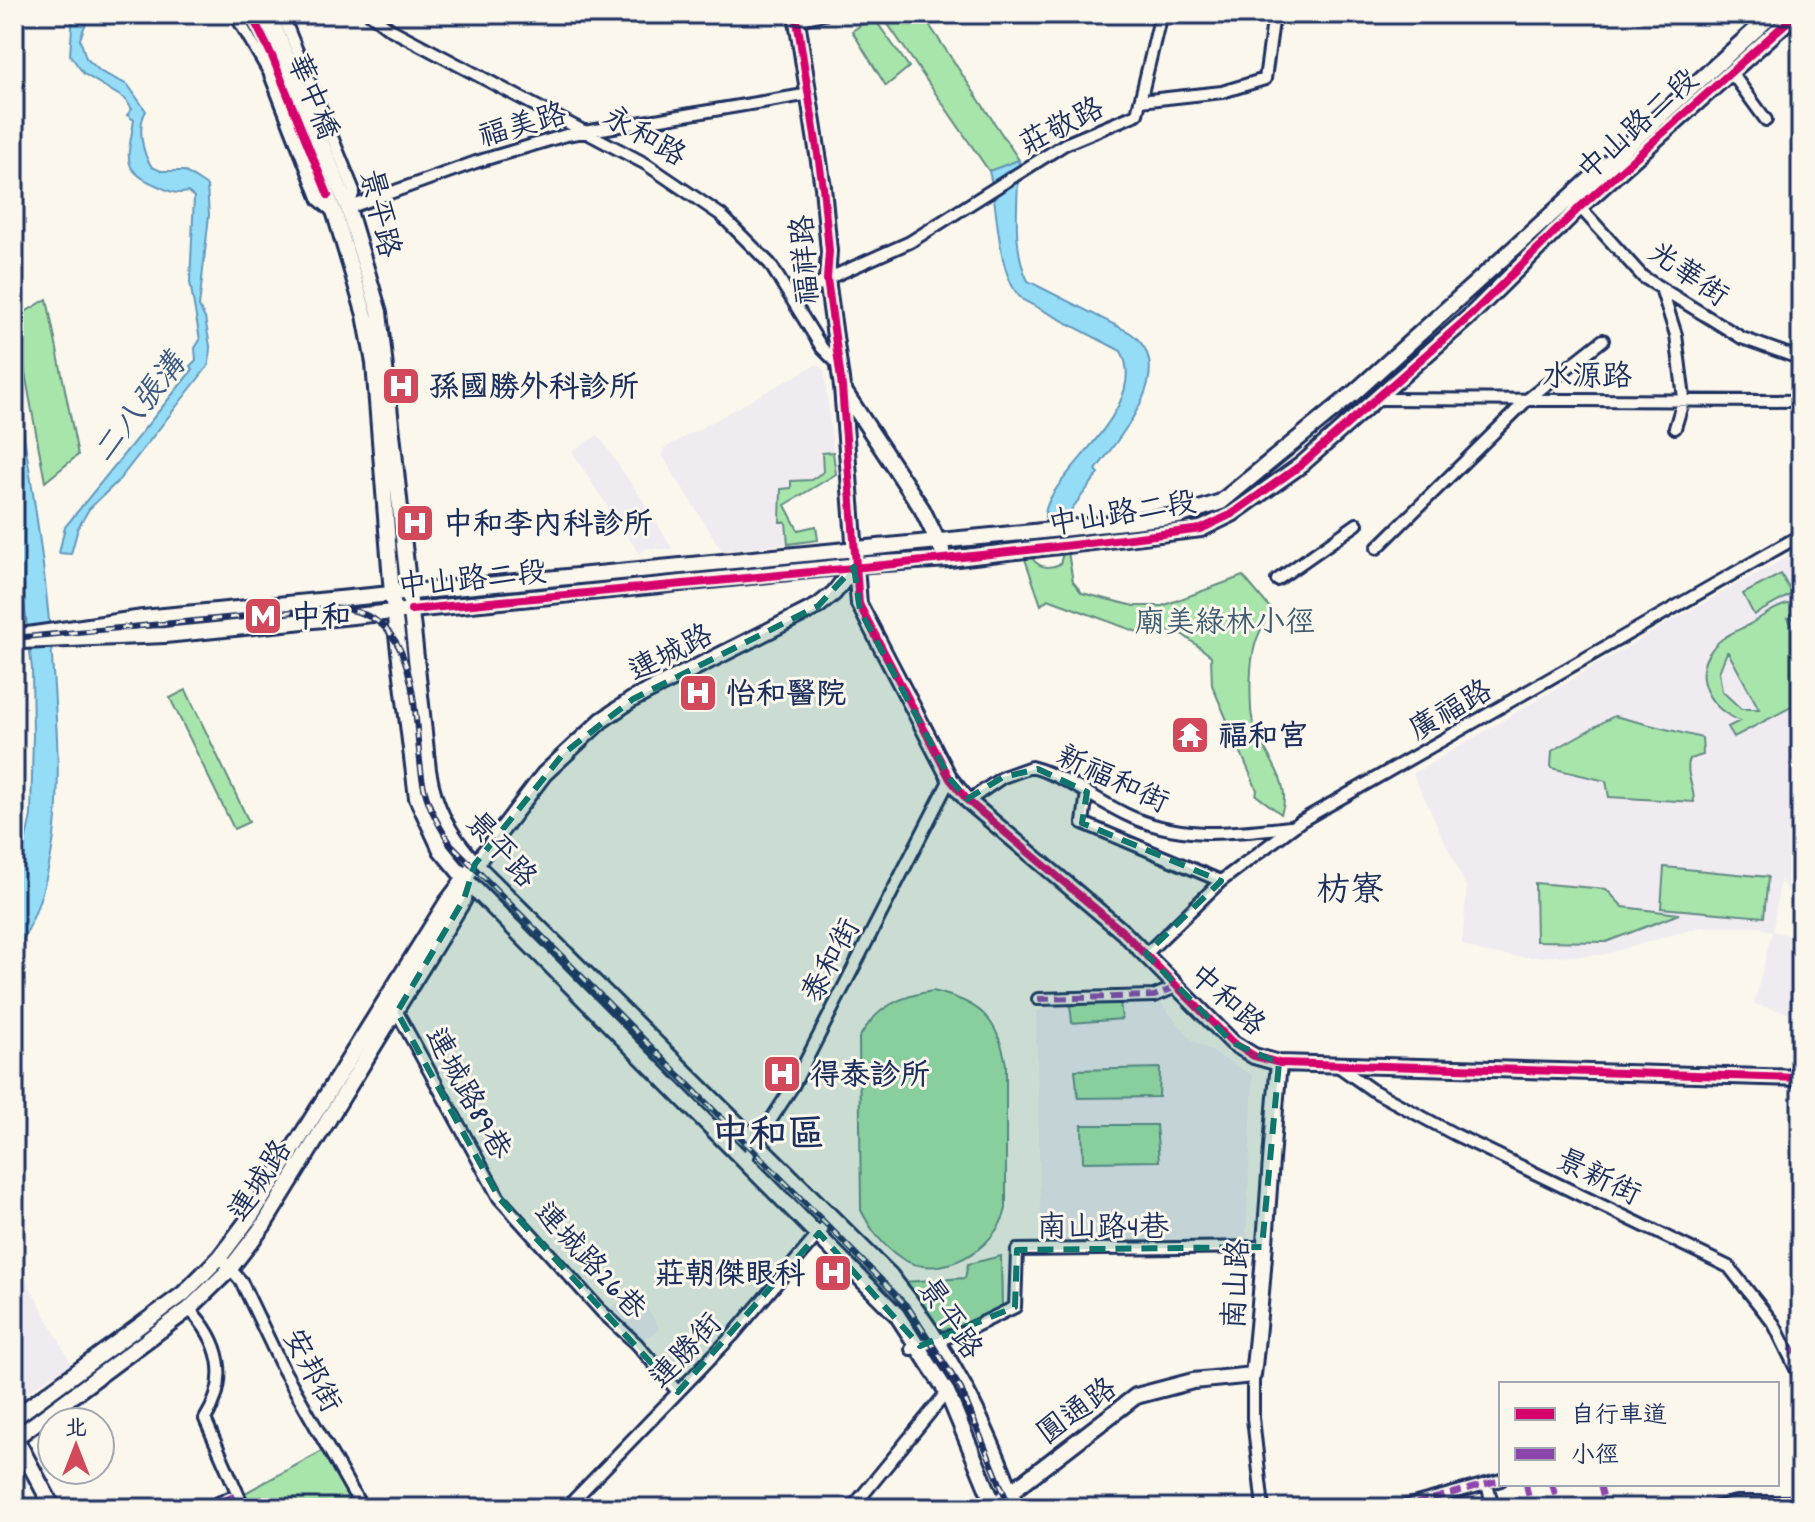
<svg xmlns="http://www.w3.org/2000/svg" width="1815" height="1522" viewBox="0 0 1815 1522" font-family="Dekko,'LXGW WenKai TC',sans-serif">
<rect width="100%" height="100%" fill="#fbf7ec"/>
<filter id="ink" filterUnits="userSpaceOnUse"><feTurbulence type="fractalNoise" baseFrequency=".0125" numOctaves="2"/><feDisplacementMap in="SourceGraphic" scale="16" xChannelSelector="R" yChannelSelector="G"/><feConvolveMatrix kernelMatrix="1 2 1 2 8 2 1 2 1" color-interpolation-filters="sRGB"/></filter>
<g filter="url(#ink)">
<path fill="#f0eaf1" d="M817,364l7,6 12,104 -51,31 13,25 18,-4 2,14 -96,11 -60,-96 1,-6z
M598,435l56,82 18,32 -25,-1 -8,6 -67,-102z
M1793,554l8,10v333l-13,-6 -8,-11 -7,51 28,8 -1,77 -46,-12 18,-72 -12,-5h-60l-98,28 -80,2 -41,-5 -19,-8 5,-56 -54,-114 256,-152z
M1120,1001h39l32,38 62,37 -7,166 -205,4 -5,-234 14,-7z
M14,1257l57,106 -57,38z
M638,1293l22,36 -20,12 -29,-34z"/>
<path fill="#a8e5ab" stroke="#628a84" stroke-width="2" fill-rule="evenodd" d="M881,14h41l97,146 -30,11z
M873,17l36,50 -23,19 -34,-55z
M47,299l31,156 -33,27 -30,-164z
M833,452l3,22 -51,31 13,25 18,-4 2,14 -30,4 -2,-22h-6l1,-33 10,-1v-7l20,-1 12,-8 -1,-19z
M1068,552l5,30 9,11 52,13h28l81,-30 27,32c-3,12 -11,23 -14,34 -7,20 -6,48 -5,68 2,37 45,67 30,104l-25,-19 1,-5 -45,-105 -1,-29 -33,-25 -38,2 -92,-34 -7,6 -16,-46 7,-1c7,10 17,11 28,6l3,-11z
M1781,574l11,20 -38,21 -11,-21z
M1788,604l13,3v13l-13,-2 13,25v59l-67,35 -6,-10 12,-6c-29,-11 -51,-44 -27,-73 9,-12 24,-17 37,-24 12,-7 24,-17 38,-20zM1727,652h1l31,57h-18l-19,-18 -3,-19z
M186,690l63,132 -15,7 -64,-131z
M1614,716l88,22 1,17 -14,4c-3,20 5,26 5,43l-85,-5 -3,-16 -55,-13 1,-17z
M1664,867l104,10 -4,40 -103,-9z
M1535,883l71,6 17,18 56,7 -73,28 -70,-1z
M933,991c46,11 65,26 73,74v144c-10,40 -66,74 -105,49 -19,-13 -30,-28 -40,-48l-2,-172c17,-31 41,-42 74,-47z
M1120,1001l2,18 -50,4 -2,-19z
M1160,1068l-1,29 -81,1 -3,-28z
M1082,1125h74l3,36 -76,1z
M1001,1256l1,49 -35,22 -27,3 -36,-48 61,-4 3,-14z
M324,1450l30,58h-102l-7,-15z"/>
<path fill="#95ddf7" stroke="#6497ba" stroke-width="2" d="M73,14h16l-9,25 6,19 15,14 27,13 18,26c-9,14 -4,43 6,56l9,4h23l23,15 2,29 -10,92 6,11 5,28 -1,19 -91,116 -29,28 -11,19 -7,26 -12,-1 6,-26 128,-158 -3,-3 6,-6 -1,-12 5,-8 -10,-58 4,-85 -6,-5c-13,3 -19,-1 -30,-6 -40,-16 -29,-30 -24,-66l-7,-5 5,-6 -7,-10 -41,-25 -14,-19z
M1019,160c-1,38 -8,87 9,121l101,51c53,36 -9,103 -33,138l3,3 -32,42 -22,2c-2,-40 108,-106 76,-166l-98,-51c-27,-23 -24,-92 -34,-129z
M14,378c17,98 33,195 39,295 7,100 14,193 -39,284v-64l17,-77 2,-80 -1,-67 -18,-153z"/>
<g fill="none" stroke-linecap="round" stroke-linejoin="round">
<g stroke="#1b2f5e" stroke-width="16">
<path id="street" d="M235,14l34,58 50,128 13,11
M282,14l72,177 -6,17
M370,14l20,15 256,135 75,51 49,49 52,84 17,17
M798,20l26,-6
M1731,72l35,48
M1140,101l82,-9 43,-13 9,-65
M1577,204l66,73 99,61 59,21
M348,208l128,-46 90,-27 244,-41
M1661,288l15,47 8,63 -9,30
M797,308l3,-10 27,-19 83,-37 155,-98 72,-30 24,-100
M1375,399l426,2
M1377,548l151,-149 75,-59
M1277,580l80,-56
M1087,792l-4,31 138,58
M968,801l35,-24 28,-10c34,9 63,32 94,47 54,27 108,19 165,13
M1146,954l75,-73 80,-60 500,-286
M1038,999l116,-3 22,-9
M397,1012l102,186 102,113 36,33 41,48
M1335,1064l37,26 82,44 275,133 45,57 27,55
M1794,1078l7,-29
M746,1158l47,-72 157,-307
M220,1257l21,24 42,88 79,139
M189,1309c32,32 41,71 16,110l39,89
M911,1349l52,-17 52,-25 2,-57 245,-3
M1253,1375v43l10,90
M1487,1484l6,24
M207,1508l31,-14
M566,1508l167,-173 99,-117
M852,1508l95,-116
M1398,1508l103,-28
M1712,1508l24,-6h65"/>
</g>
<g stroke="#1b2f5e" stroke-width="20">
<path id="secondary" d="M255,14l80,200 30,101 9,48 18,231 25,204 24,52 25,30 431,435 50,77 48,116
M269,14l79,194 31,104 49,458c6,39 21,65 47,94l415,411c60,75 94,144 127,233
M796,14l27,173 6,64 -2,28 15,108 17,217 91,175 18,22 155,131 110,111 21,13 25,7 522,15
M844,391l78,118 20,41
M14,633l7,3 122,-18 890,-86 145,-16 43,-14 134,-110 418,-378
M14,646l7,-5 144,-6 704,-71 80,-5 252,-30 31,-15 69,-49 170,-150 109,-108 216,-193
M14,1418l169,-124 37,-37 33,-44 194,-311 97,-128 58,-54 31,-21 185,-93 16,-13 20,-26
M14,1435l39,73
M14,1439l175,-130 40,-39 34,-44 201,-327 2,-19
M1004,1497l132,-101 57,-15 60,-6c12,-103 16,-208 26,-312"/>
</g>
<use href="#street" stroke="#fbf7ec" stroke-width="10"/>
<use href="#secondary" stroke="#fbf7ec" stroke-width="14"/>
<g stroke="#1b2f5e" stroke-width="6">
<path id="rail" d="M14,638l318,-30c94,2 79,110 91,175 4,22 15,42 28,61l457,463 53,82 49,119"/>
</g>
<use href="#rail" stroke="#fbf7ec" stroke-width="3" stroke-dasharray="9" stroke-linecap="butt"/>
<path stroke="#8e44ad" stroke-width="6" stroke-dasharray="12 6" stroke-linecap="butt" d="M1038,999l116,-3 22,-9
M1790,1352l11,-3
M1526,1484l5,24
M1552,1484l7,24
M1600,1484l6,24
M207,1508l31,-14
M1398,1508l103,-28"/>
<g stroke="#fbf7ec" stroke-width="13">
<path id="cycleway" d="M251,14l21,42 56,139
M796,14l27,173 6,64 -2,28 15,108 17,217 91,175 18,22 155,131 110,111 21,13 25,7 522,15
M411,610c263,-27 528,-46 790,-81l31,-15 69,-49 170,-150 109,-108 216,-193"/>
</g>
<use href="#cycleway" stroke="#d6006c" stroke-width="8"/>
</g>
</g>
<path fill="#0f766e" fill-opacity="0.2" stroke="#0f766e" stroke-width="6" stroke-dasharray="16 10" stroke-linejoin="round" d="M854,567l6,43 90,169 17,20 36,-22 35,-8 49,23 -5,31 139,58 -75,73 87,89 46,20 -17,184 -245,3 -2,57 -95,39 -101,-113 -141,159 -179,-194 -102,-186 67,-113 11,-35 88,-110 70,-55 185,-93z"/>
<defs>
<g id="hospital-square" transform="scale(2)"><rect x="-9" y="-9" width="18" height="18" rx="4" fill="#d1495b" stroke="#fbf7ec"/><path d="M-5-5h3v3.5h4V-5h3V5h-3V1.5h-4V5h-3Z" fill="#fff"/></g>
<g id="metro-square" transform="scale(2)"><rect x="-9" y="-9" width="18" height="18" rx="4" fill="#d1495b" stroke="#fbf7ec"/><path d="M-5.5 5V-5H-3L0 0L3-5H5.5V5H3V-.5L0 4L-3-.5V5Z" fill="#fff"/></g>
<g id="temple-square" transform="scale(2)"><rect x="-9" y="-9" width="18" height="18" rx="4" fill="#d1495b" stroke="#fbf7ec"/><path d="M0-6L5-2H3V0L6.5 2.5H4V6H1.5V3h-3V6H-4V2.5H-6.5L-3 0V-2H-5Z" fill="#fff"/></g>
</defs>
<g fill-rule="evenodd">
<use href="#hospital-square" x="401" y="386"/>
<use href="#hospital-square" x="415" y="523"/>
<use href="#metro-square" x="263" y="616"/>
<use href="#hospital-square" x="698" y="693"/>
<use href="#temple-square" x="1190" y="735"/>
<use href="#hospital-square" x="782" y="1074"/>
<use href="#hospital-square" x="833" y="1273"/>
</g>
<g text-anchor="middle" stroke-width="6" stroke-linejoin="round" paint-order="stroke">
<g font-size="30" fill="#1b2f5e" stroke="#fbf7ec">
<text transform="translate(314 96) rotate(68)" y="10">華中橋</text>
<text transform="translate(522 124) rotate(-16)" y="10">福美路</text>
<text transform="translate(1637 124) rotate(-42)" y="10">中山路二段</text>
<text transform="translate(1061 125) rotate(-27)" y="10">莊敬路</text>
<text transform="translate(645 135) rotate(30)" y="10">永和路</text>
<text transform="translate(381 213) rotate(77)" y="10">景平路</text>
<text transform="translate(804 260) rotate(-94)" y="10">福祥路</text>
<text transform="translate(1689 273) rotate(35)" y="10">光華街</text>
<text x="1587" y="385">水源路</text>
<text transform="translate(1122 512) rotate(-9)" y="10">中山路二段</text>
<text transform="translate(472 578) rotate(-6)" y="10">中山路二段</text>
<text transform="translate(670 652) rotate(-27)" y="10">連城路</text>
<text transform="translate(1450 709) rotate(-30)" y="10">廣福路</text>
<text transform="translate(1113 778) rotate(25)" y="10">新福和街</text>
<text transform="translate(502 849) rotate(48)" y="10">景平路</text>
<text transform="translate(830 960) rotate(-62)" y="10">泰和街</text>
<text transform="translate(1228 999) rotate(42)" y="10">中和路</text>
<text transform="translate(469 1093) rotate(61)" y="10">連城路89巷</text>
<text transform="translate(1599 1176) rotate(26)" y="10">景新街</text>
<text transform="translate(259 1180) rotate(-57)" y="10">連城路</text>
<text x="1103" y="1236">南山路4巷</text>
<text transform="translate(591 1260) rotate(47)" y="10">連城路26巷</text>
<text transform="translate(1235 1284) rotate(-87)" y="10">南山路</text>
<text transform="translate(951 1318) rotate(56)" y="10">景平路</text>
<text transform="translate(685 1350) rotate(-47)" y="10">連勝街</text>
<text transform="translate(313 1370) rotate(62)" y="10">安邦街</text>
<text transform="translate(1076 1410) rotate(-36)" y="10">圓通路</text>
</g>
<g font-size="30" font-weight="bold" fill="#1b2f5e" stroke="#fbf7ec" text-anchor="start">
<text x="429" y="396">孫國勝外科診所</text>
<text x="443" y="533">中和李內科診所</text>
<text x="291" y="626">中和</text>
<text x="726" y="703">怡和醫院</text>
<text x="1218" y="745">福和宮</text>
<text x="810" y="1084">得泰診所</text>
<text x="805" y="1283" text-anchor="end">莊朝傑眼科</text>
</g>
<g font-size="30" fill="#3e5c71" stroke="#fbf7ec">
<text x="1225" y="631">廟美綠林小徑</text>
</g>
<g font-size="32" font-style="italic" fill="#3a5a84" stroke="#fbf7ec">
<text transform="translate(138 407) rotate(-52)" y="11">二八張溝</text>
</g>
<g font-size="34" fill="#1b2f5e" stroke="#fbf7ec">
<text x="1350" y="900">枋寮</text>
</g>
<g font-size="38" font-weight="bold" fill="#1b2f5e" stroke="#fbf7ec">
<text x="768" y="1146">中和區</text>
</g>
</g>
<rect width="1815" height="1522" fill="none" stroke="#fbf7ec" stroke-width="48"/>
<rect x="24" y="24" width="1767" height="1474" fill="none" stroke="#1b2f5e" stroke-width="3" filter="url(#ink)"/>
<rect x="1499" y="1382" width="280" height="104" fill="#fbf7ec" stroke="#a1a7b3" stroke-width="2"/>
<rect x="1515" y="1408" width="40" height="12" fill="#d6006c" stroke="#a1a7b3" stroke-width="2"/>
<text x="1571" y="1422" font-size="24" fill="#1b2f5e">自行車道</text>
<rect x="1515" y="1448" width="40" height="12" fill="#8e44ad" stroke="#a1a7b3" stroke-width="2"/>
<text x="1571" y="1462" font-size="24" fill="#1b2f5e">小徑</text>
<g transform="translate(76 1446)"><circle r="38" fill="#fbf7ec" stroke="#a1a7b3" stroke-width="2"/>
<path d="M0-6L14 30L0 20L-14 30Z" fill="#d1495b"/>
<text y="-12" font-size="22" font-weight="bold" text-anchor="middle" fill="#1b2f5e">北</text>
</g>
</svg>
